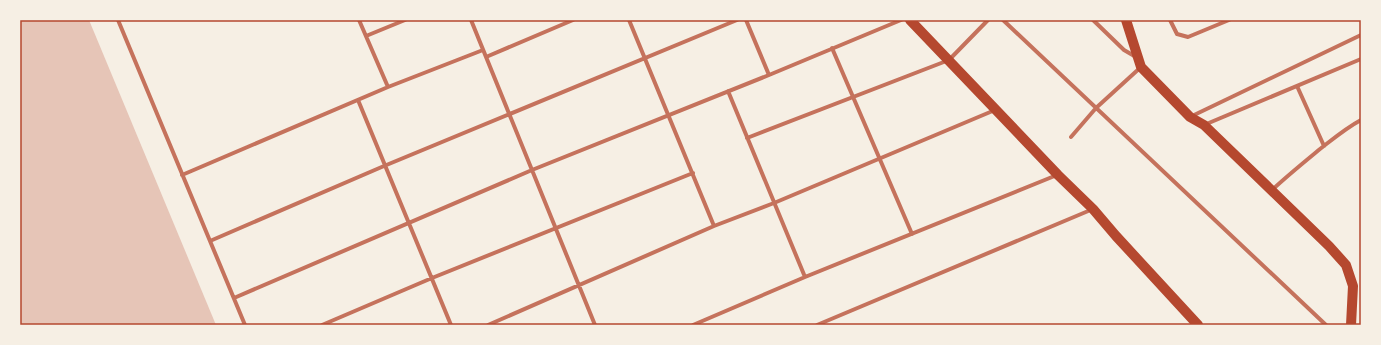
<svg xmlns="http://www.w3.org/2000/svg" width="1381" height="345" viewBox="0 0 1381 345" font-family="Ubuntu,sans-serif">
<rect width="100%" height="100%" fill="#f6efe4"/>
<path fill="#e6c5b7" d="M24,20h65l127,305h-196v-303z"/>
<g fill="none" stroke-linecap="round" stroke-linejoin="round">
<path stroke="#c5725c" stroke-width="4" d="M118,20l127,305
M359,20l29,67
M471,20l124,305
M629,20l85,206 60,-23 221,-93
M1003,20l323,305
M1093,20l31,30 12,7
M1170,20l7,14 11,3 41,-17
M366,36l39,-16
M832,48l80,186
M486,57l87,-37
M769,75l132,-55
M1297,86l27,60
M728,91l77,186
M358,100l93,225
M1192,116l169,-81
M1204,125l157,-66
M1071,137l25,-29 45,-41
M747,138l202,-78 39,-40
M182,175l206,-88 95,-37
M1272,190c15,-14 31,-27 48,-41 13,-10 26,-21 41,-29
M210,241l174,-75 353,-146
M234,298l298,-128 237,-95 -23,-55
M322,325l110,-47 261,-105
M488,325l226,-99
M693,325l112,-48 252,-102
M817,325l276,-116"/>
<path stroke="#b5482f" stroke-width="10" d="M910,20l148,155 35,34 23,27 82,89
M1126,20l15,47 49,50 14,8 125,121 17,19 7,21 -2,39"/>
</g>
<rect width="1381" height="345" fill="none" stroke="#f6efe4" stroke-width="42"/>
<rect x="21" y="21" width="1339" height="303" fill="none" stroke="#b5482f" stroke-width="1.5"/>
</svg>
